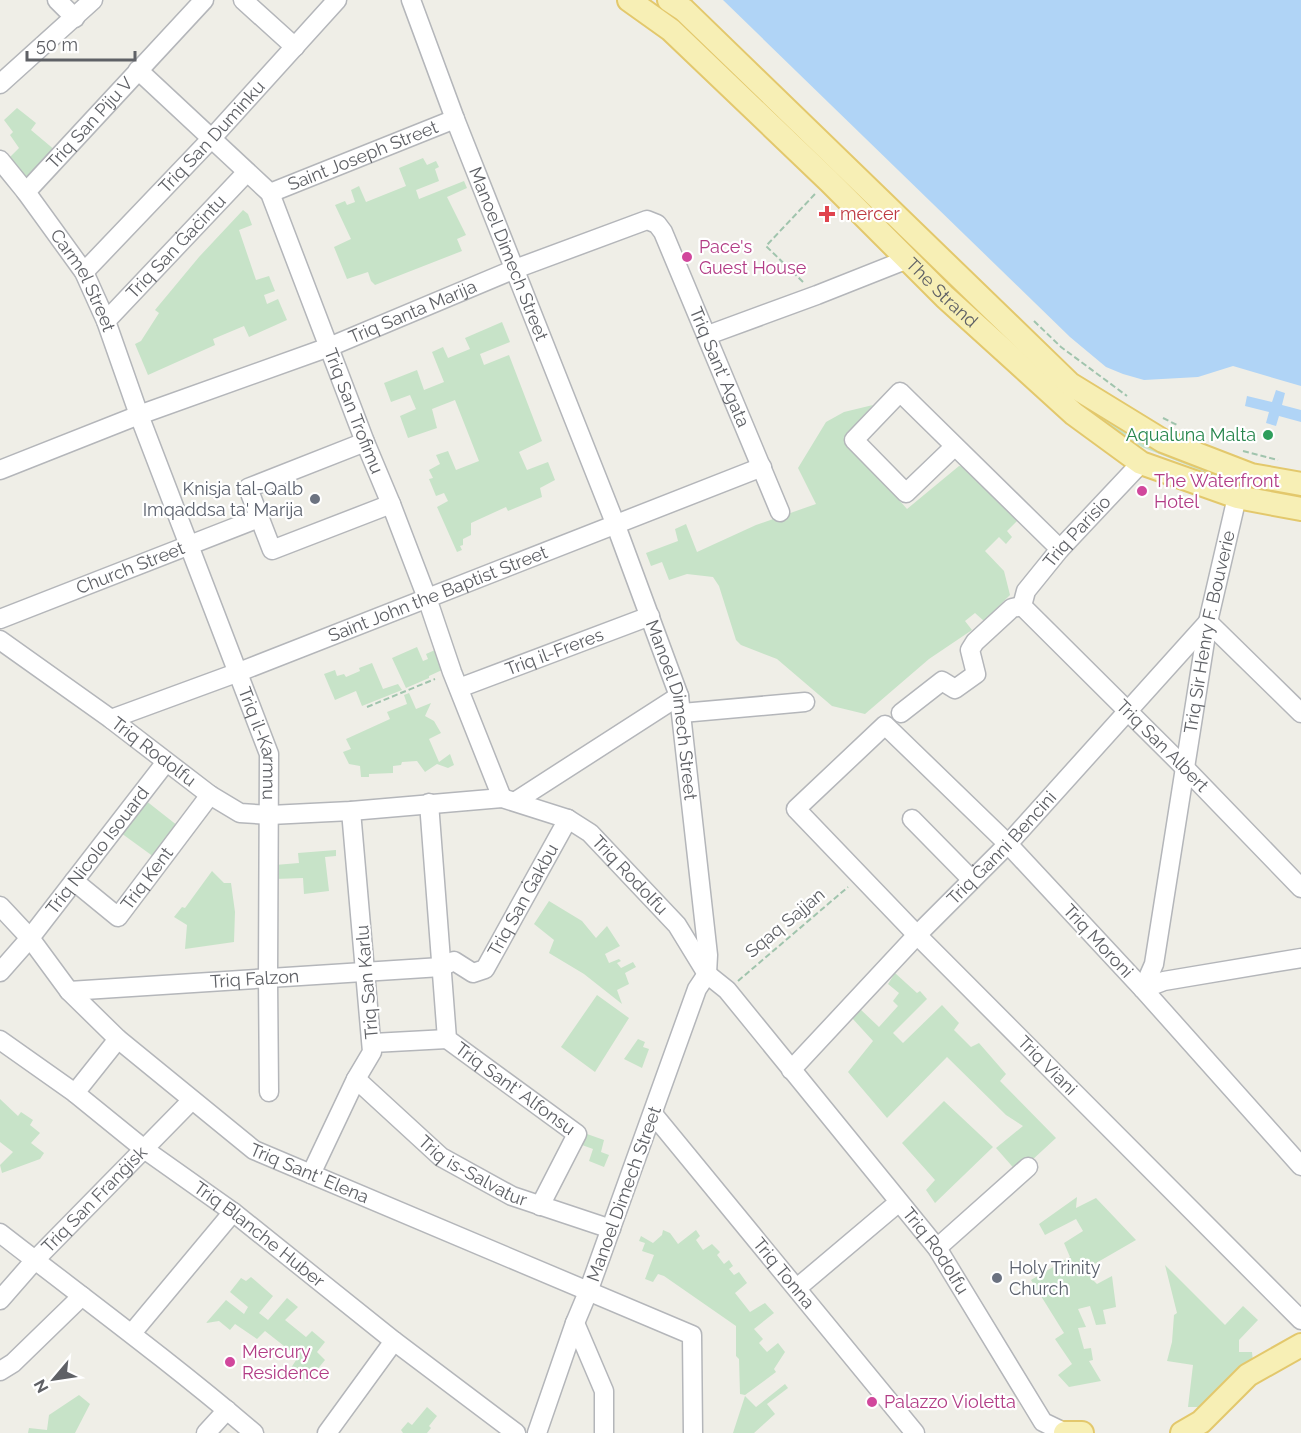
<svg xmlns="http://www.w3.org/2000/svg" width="1301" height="1433" viewBox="0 0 1301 1433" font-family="Raleway,sans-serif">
<rect width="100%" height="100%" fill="#efeee7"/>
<path fill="#c7e3c8" d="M17,108l19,15 -5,7 25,21 -27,30 -21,-22 11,-11 -9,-13 3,-3 -9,-12z
M423,158l4,7 9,-4 3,6 -4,2 4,12 -23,9 3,9 45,-18 3,7 -20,9 19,38 -9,4 5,12 -87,34 -4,-4 -3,-9 -21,7 -13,-32 17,-8 -16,-34 10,-4 2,4 8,-3 -4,-12 8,-4 7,16 40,-16 -7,-18z
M841,175l210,203 250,116v4l-32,-6 -45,-12 -82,-33 -36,-22 -64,-49 -203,-197z
M243,210l5,4 4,11 -13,5 17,50 13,-4 6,15 -11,4 3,9 11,-5 9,21 -38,17 -5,-11 -31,13 2,6 -67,30 -13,-31 6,-3 18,-28 -4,-3 44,-53z
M502,322l8,20 -30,12 4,11 25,-10 33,86 -23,11 8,18 21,-8 7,18 -15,8 2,9 -34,14 -2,-4 -35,16v12l-8,4v6l-3,1 2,4 -5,2 -20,-45 11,-6 -4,-8 -8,3 -7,-17 4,-1 -4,-8 11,-6 -4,-9 12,-4 8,19 23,-9 -24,-61 -23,9 5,19 -29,10 -8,-22 16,-7 -6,-14 -19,7 -7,-19 33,-13 7,20 20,-8 -12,-30 11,-5 5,11 22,-9 -5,-11z
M873,405l-29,33 63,71 52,-43 8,1 53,51 -13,13 5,6 -6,7 -7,-7 -14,14 19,20 6,24 -26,26 -9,-8 -10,8 7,9 -43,29 -64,55 -33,-8 -55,-47 -36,-14 -5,-5 -17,-54 -6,-9 -26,-3 -18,6 -7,-18 -11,4 -5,-13 32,-12 -3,-12 11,-5 11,28 59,-27 60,-21 -18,-36 28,-46 18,-10z
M417,647l6,14 5,-2 -2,-5 9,-4 7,20 -13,6v2l-23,10 -14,-30z
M372,663l11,26 15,-5 4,6 -40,16 -6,-15 -21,9 -11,-26 11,-4 2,6 7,-2 2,3 14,-6 -1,-3z
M409,693l7,16 15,-6 -6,13 9,5 7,12 -12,6 10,23 11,-8 4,11 -6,3 -11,-4 -12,8 -8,-11 -15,1 -1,3 -8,1v7l-24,1v3h-8l-1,-11 -11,-2 -6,-12 8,-3 -5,-10 44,-20 -3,-7 20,-8 -3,-9z
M145,800l33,26 -24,31 -33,-24z
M336,850v6l-11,1 4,34 -25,3 -1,-16 -28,1v-14l24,-2 -1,-10z
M212,871l12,12h7l4,29 -1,30 -49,7 2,-24 -13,-8 8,-10 3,1z
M549,901l33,20 14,17 11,-12 13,20 -15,8 4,9 10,-4 2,2 -4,2 4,5 12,-6 3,5 -11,6 4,11 -12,6 5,14 -38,-30 -35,-21 5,-13 -20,-16z
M895,973l22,20 3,-2 7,8 -34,34 10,10 39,-38 17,18 -5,7 17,17 8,-4 27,31 -6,7 56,57 -38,35 -22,-25 27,-22 -17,-11 -59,-58 -60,61 -39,-46 25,-31 -21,-23 7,-10 20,19 19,-21 -5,-5 6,-8 -11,-9z
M597,995l32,23 -34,54 -34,-25z
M638,1039l7,3 -2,5 6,2 -7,19 -18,-9z
M0,1099l18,17 3,-4 12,8 -3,5 10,8 -9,10 13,10 -4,6 -38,14 -2,-8 13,-13 -13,-10z
M944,1101l49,46 -58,56 -9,-13 9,-10 -33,-37z
M587,1134l17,6 -3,12 8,3 -5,12 -15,-6 4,-12 -11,-4z
M1077,1197l-1,11 20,-10 40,42 -52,30 7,3 -1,4 7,7 15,-8 4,31 -13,3 3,14 -10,1 -6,-19 -12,3 8,18 -8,1 6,21 7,-1 2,12 -4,1 12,20 -32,6 -11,-12 14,-11 -17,-25 9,-6 -33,-53 39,-23 -6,-14 19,-12 -7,-12 -31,16 -6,-11z
M663,1230l7,3 8,11 18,-14 4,6 -4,4 7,10 9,-6 8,8 -3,3 7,9 5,-4 4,6 -4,3 5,6 5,-3 8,11 -12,10 15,19 15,-9 9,10 -20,16 9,10 -4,4 8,9 11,-9 7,9 -11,17 2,3 -31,23 -5,-1 -1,-35 -3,-3v-30l-72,-50 -6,-2 -5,8 -8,-3 9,-24 -12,-4 3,-8 -6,-2 2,-5 12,7 9,-8z
M1165,1265l60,60 18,-19 15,14 -19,20v12h13l1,10 -52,45h-13l5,-42 -26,-4 5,-19 2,-27 3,-2z
M251,1277l22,19 -14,17 9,7 19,-22 11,9 -13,13 21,17 6,-6 13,11 -8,10 8,8 -18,22 -16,-14 7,-11 -33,-26 -8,8 -22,-15 -5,6 -11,-9 -13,2 20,-23 18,14 4,-7 -18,-15 11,-14 5,3z
M785,1384l3,4 -21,16 8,10 -21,19h-21l12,-37 11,11z
M79,1395l11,9 -15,29h-47l1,-5 18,2 2,-15z
M427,1407l10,9 -8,10 2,2 -4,5h-24l-2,-3 7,-8 4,3z"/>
<path fill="#b0d4f6" d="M723,0h578v386l-68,-20 -35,11 -54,3 -21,-6 -17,-7 -36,-30z
M1276,390l9,3 -3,12 19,5v12l-22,-6 -3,10 -10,-3 3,-11 -24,-6 2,-10 25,6z"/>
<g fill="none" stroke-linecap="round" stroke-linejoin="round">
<g stroke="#b4b6ba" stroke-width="21">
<g id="minor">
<path d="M57,0l18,18"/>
<path d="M243,0l52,47"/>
<path id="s1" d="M411,0l44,119 160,404 64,173 29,259 -1,19 -10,15 -109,303 -13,31 -38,110"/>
<path id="s2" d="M138,70l132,123 95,249 26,62 36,94 25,74 50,126"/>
<path d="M0,84l93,-84"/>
<path id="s3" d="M0,160l26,32 58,80 22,49 33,94 130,339 -1,225 1,113"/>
<path id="s4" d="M26,192l178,-192"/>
<path id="s5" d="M270,193l185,-74"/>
<path id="s6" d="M84,272l128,-134 125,-138"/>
<path id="s7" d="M106,321l141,-149"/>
<path d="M708,335l109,-40 91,-36"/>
<path d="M365,442l-117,46 24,62 119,-46"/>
<path d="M955,446l-49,47 -52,-53 46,-48 160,157"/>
<path id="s8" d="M0,470l139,-55 190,-68 186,-78 132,-49 10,4 6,8 117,280"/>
<path id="s9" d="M1022,606l163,162 116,120"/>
<path id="s10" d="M1022,606l4,-15 34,-42 81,-86"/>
<path id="s11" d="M0,619l259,-101"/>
<path d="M1208,622l93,91"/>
<path id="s12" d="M0,640l111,79 99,76 30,18 30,2 81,-4 151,-13 66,21 22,14 87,92 30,49 20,16 210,258 106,174 23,11"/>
<path id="s13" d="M459,688l191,-72"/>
<path d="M682,713l123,-11"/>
<path d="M901,713l41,-32 13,8 21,-15 -6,-24 5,-8 37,-34 10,-2"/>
<path id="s14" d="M111,719l128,-47 523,-205"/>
<path d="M516,801l163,-105"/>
<path id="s15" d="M429,803l18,236 130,95 -37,72"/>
<path d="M912,819l60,61"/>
<path id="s16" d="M74,881l44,36 92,-122"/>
<path id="s17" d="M0,906l30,32 39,53 49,48 136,111 438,185 1,98"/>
<path id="s18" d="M0,972l30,-34 136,-176"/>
<path id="s19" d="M1143,989l11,-25 54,-342 29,-125"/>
<path d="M1143,989l21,-8 137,-23"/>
<path id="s20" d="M69,991l372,-24 13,-6 19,12 12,-4 83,-150"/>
<path id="s21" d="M0,1040l75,53 69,56 89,63 161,129 122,92"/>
<path d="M373,1043l74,-4"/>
<path id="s22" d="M791,1070l126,-135 91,-91 200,-222"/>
<path id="s23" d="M356,1079l85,78 71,39 99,33"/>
<path d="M75,1093l43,-54"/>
<path id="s24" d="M653,1114l262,319"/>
<path id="s25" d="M1301,1166l-158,-177 -135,-145 -123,-119 -89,84 121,126 384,385"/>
<path d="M311,1174l45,-95 16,-27 -21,-241"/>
<path d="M0,1233c85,66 172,130 254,200"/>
<path d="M937,1248l91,-81"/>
<path d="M797,1288l102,-86"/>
<path id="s26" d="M0,1300l35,-40 157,-160"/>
<path d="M575,1323l29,68v42"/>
<path d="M132,1333l101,-121"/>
<path d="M0,1371l13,-8 69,-67"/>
<path d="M206,1433l21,-23"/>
<path d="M327,1433l67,-92"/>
</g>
</g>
<g stroke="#e3c86c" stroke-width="26">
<g id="major">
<path id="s27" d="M629,0l42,30 158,151 116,116 129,117 67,49 96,34 64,12"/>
<path d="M669,0l15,10 386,374 93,57 88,34 50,9"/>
<path d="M1065,1433h17"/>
<path d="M1182,1433l19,-11 47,-47 53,-30"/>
</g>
</g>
<path stroke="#a0c4ad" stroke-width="2" stroke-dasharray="6 3" stroke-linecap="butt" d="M803,282l-37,-36 49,-52
M1034,321l27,26 66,49
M1163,418l16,8
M1243,451l35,9
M367,707l68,-28
M738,981l110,-94"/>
<use href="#minor" stroke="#fff" stroke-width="18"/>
<use href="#major" stroke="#f7efb5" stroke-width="22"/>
</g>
<path fill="#e0444e" stroke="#fff" stroke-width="2" d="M824 205h6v6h6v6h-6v6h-6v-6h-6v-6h6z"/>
<g fill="#d1479c" stroke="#fff" stroke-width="2">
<circle cx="687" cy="257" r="6"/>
<circle cx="1142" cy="491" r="6"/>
<circle cx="230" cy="1362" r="6"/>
<circle cx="872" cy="1402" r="6"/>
</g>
<circle fill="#2e9e5b" stroke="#fff" stroke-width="2" cx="1268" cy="435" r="6"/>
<g fill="#6b7280" stroke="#fff" stroke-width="2">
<circle cx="315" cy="499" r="6"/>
<circle cx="997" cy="1278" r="6"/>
</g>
<g text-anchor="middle" stroke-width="4.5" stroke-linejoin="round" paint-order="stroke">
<g font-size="18" fill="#5f6166" stroke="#fff">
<text dy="6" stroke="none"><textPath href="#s4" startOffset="94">Triq San Piju V</textPath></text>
<text dy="6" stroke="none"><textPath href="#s6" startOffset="186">Triq San Duminku</textPath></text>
<text dy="6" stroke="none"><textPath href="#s5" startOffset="100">Saint Joseph Street</textPath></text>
<text dy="6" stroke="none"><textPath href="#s7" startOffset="102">Triq San Ġaċintu</textPath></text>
<text dy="6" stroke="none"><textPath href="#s1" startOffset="272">Manoel Dimech Street</textPath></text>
<text dy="6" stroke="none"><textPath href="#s3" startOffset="147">Carmel Street</textPath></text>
<text dy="6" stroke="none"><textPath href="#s27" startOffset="429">The Strand</textPath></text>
<text dy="6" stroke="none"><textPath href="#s8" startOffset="442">Triq Santa Marija</textPath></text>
<text dy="6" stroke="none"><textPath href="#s8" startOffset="861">Triq Sant' Agata</textPath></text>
<text dy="6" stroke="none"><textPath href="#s2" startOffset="414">Triq San Trofimu</textPath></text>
<text dy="6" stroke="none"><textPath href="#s10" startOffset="94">Triq Parisio</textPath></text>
<text dy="6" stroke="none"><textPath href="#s11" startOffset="140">Church Street</textPath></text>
<text dy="6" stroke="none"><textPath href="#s14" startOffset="350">Saint John the Baptist Street</textPath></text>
<text dy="6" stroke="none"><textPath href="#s19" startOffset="364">Triq Sir Henry F. Bouverie</textPath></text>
<text dy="6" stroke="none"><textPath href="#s13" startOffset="102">Triq il-Freres</textPath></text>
<text dy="6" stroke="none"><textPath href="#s1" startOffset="758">Manoel Dimech Street</textPath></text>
<text dy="6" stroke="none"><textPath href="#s3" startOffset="644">Triq il-Karmnu</textPath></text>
<text dy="6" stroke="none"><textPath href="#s9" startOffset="198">Triq San Albert</textPath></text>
<text dy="6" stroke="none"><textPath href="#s12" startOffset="190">Triq Rodolfu</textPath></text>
<text dy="6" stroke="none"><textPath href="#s22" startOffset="306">Triq Ġanni Bencini</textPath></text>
<text dy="6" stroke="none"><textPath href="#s18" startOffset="156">Triq Nicolo Isouard</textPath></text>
<text dy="6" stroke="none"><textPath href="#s12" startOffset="712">Triq Rodolfu</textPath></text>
<text dy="6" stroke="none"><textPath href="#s16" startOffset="105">Triq Kent</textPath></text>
<text dy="6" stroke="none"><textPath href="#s20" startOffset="501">Triq San Ġakbu</textPath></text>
<text transform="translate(785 923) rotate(-40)" y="6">Sqaq Sajjan</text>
<text transform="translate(1098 941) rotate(47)" y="6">Triq Moroni</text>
<text dy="6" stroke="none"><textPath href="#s20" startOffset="186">Triq Falzon</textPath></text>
<text transform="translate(367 982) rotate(-95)" y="6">Triq San Karlu</text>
<text dy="6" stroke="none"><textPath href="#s25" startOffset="1088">Triq Viani</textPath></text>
<text dy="6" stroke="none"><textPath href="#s15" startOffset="321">Triq Sant' Alfonsu</textPath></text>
<text dy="6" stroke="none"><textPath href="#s23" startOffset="150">Triq is-Salvatur</textPath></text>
<text dy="6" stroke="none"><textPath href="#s17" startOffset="414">Triq Sant' Elena</textPath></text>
<text transform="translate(624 1194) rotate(-70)" y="6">Manoel Dimech Street</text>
<text dy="6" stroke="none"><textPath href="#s26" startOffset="138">Triq San Franġisk</textPath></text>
<text dy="6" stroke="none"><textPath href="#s21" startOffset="324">Triq Blanche Huber</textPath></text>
<text dy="6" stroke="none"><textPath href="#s12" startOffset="1198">Triq Rodolfu</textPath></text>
<text dy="6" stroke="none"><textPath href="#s24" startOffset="206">Triq Tonna</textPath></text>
</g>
<g font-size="18" fill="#be3a42" stroke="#fff" text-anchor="start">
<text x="840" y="220">mercer</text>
</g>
<g font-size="18" fill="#b23c85" stroke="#fff" text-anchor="start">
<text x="699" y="253">Pace's<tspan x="699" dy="21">Guest House</tspan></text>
<text x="1154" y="487">The Waterfront<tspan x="1154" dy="21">Hotel</tspan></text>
<text x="242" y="1358">Mercury<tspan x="242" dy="21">Residence</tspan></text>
<text x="884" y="1408">Palazzo Violetta</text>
</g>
<g font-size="18" fill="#27864d" stroke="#fff" text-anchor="end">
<text x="1256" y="441">Aqualuna Malta</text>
</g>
<g font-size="18" fill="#5b616d" stroke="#fff" text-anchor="end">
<text x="303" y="495">Knisja tal-Qalb<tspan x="303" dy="21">Imqaddsa ta' Marija</tspan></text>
<text x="1009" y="1274" text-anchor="start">Holy Trinity<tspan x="1009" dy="21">Church</tspan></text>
</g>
</g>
<g transform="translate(54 1379) rotate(241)" stroke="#ffffff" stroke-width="4.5" paint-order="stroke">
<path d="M0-4.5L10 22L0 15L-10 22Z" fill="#5f6166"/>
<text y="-9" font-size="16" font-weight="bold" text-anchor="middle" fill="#5f6166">N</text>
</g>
<path d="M27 51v9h108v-9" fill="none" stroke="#5f6166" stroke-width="3"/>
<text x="36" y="51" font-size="18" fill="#5f6166" stroke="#ffffff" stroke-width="4.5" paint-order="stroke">50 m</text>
</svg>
